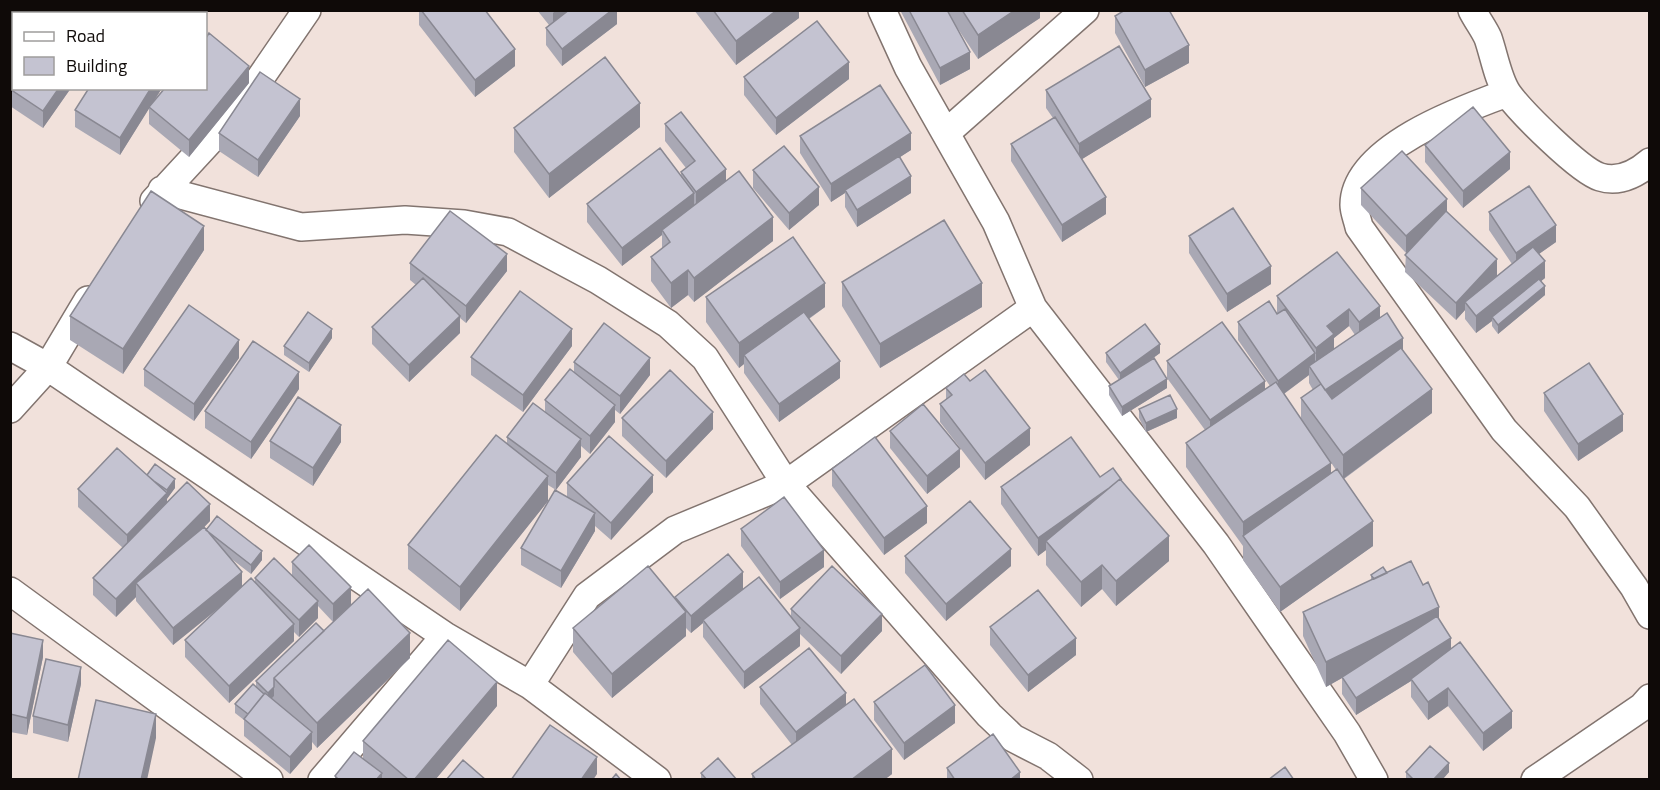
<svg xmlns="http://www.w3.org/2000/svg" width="1660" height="790" viewBox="0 0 1660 790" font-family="'Titillium Web',sans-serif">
<rect width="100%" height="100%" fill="#f1e1db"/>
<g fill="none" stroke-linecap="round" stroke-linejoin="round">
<g stroke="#82746f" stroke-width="30">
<path id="minor" d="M882,10l26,57 88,155 37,86 183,236 131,189 27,47
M1472,10c5,10 12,19 16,28 6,17 10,42 20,56 13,18 72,77 92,83 19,6 36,-3 50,-15
M1507,93c-44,16 -153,55 -153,112 0,7 4,16 5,22l145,203 73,77 57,80 16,28
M946,133l139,-123
M162,190l139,37 104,-7 59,4 44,8 90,48 70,44 37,34 81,126 203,231 24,23 35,18 31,24
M154,201l85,-92 68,-99
M10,346l38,21 397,269 85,49 127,95
M10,409l38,-42 40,-67
M10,591l259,189
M530,685l57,-89 88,-66 111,-46 247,-176
M322,780l123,-144
M1535,780l107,-73 8,-9"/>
</g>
<use href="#minor" stroke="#fff" stroke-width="27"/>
</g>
<path fill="#a9a8b4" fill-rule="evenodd" d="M419,10h66l30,56 -40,31 -56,-72z
M537,10h80v14l-55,42 -16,-21v-17l3,-3z
M694,10h105v8l-63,47z
M900,10h140v8l-62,41 -24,-36 16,46 -30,16z
M1115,16l74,47 -44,24 -30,-54z
M10,19l4,69h57l-28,40 -33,-22z
M744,77l105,2 -73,56 -32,-40z
M249,83l-60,74 -40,-33v-16l-29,47 -45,-28v-17l87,-22 -9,15z
M1046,90l105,27 -69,42 24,55 -44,28 -51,-81v-17l42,-26 -7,-10z
M300,116l-42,61 -39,-26v-18z
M665,124l61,57 47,60 -79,61 -6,-7 -17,13 -20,-27v-24l11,-9v-13l-40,31 -35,-44v-18l94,-29v-3l5,-4 -21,-27z
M640,127l-91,71 -35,-46v-24z
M800,136l111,14 -11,7 11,36 -54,34 -12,-20v-14l-14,9 -31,-49z
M1425,145l85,24 -47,39 -38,-46z
M753,170l66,35 -30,25 -36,-42z
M1361,188l86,24 50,64 15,-12 -23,-34v-18l67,30 -17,12 6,24 -4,3 4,14 -47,39 -6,-8v-5l-16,12 -11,-14v-9l-9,10 -51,-48 1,-19 -45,-48z
M1189,236l82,48 -44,28 -38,-59z
M204,250l-81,124 -53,-34v-24z
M1337,252l43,66 23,32 29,63 -88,66 29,67 -93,66 -37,-52v-14l-57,-79v-24l19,-13 -38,-52v-17l98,28 5,-3 -32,-46v-18l39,-8v-18zM1349,326l6,9 -21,14v-11zM1309,375v8l4,7 -12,8v21l-17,-25zM1330,461l6,9 -5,3z
M410,263l97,8 -41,52 -6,-5v15l-51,49 -37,-38v-17l44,-42 -6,-5z
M842,282l140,25 -102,61 -38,-62z
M706,297l119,10 -16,12 31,59 -61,44 -35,-49v-9l-5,4 -33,-46z
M332,338l-23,34 -25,-17v-9z
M572,346l-49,66 -52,-37v-18z
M1106,353h54l-15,11 22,24 -45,28 -13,-21v-9l10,-6 -13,-18z
M239,358l-45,63 -50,-35v-17z
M574,362l76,13 -30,39 -5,-4v12l-25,32 -9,-8v11l-25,33 -8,-5v16l-88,110 -52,-42v-24l99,-101v-7l38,-26v-11l29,-27z
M970,381l60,64 -45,35 -45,-58v-18l6,-4v-12z
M299,389l-48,70 -46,-31v-17z
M1544,393l79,38 -45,30 -34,-50z
M1139,409l38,9 -31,14 -7,-14z
M622,418l91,11 -47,49 -44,-42z
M890,431l70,36 -33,27 -37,-46z
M270,441l71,1 -28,44 -43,-28z
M832,469l95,54 -43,32 -52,-69z
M147,475l28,13 -8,10v5l43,18 -6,6 2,2 56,31 -11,14 -22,-17 13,30 13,-4v-5l37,-3v-13l59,25 -18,35 -15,-16v12l-19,19 -5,-5v9l-65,62 -44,-46v-17l33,-31 -45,36 -37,-44v-4l-20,20 -23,-22v-17l30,-30 -45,-41v-18z
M1100,477l21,3 48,81 -53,45 -14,-17 -21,18 -35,-42v-15l-8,6 -37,-52v-17z
M567,483l86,9 -42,48 -16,-14v5l-34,57 -40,-23v-17l46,-51z
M741,529l83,38 -44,32 -39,-53z
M905,556l106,10 -65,55 -41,-48z
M1387,573l52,46 12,30 61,79 -29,23 -35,-45 -20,14 -17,-23v-16l-55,34 -14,-21v-16l-16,9 -23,-51v-24l68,-32v-5z
M743,589l48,28v-8l91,22 -41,43 -41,-40v12l-56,43 -41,-52v-14l-12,10 -5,-5v8l-74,62 -39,-46v-24l102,-30z
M990,627l86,28 -48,37 -38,-47z
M324,631l86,27 -93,90 -5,-6v7l-22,25 -46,-38v-16l-9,-7v-9l21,-17v-6z
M10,633l33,24 -16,78 -17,-3z
M81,684l-13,58 -35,-9v-17z
M760,687l86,18 46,69 -8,6h-132v-6l40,-29 -32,-41z
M874,702l81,21 -51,37 -30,-40z
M497,706l-62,74h-100v-4l28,-17v-18z
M947,768l73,12h-73z
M1406,772h43l-7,8h-36z
M701,773l36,7h-36z"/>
<path fill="#898892" d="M556,10h22l-25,20v-17z
M612,10h5v14l-55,42v-17z
M777,10h22v8l-63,47v-24z
M1015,10h25v8l-62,41v-24z
M1189,45v18l-44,24v-17z
M515,49v17l-40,31v-17z
M970,52v17l-30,16v-17z
M849,62v17l-73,56v-17z
M249,66v17l-60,74v-17z
M59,88h12l-28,40v-17z
M151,88h11l-42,67v-17z
M300,99v17l-42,61v-17z
M1151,99v18l-72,44v-17z
M640,103v24l-91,71v-24z
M911,133v17l-65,42 -1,-2v3l-14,9v-18z
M1510,152v17l-47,39v-17z
M726,169v18l-30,23v-18z
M911,176v17l-54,34v-17z
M819,187v18l-30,25v-17z
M694,193v17l-32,20v5l-40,31v-18z
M1106,197v17l-44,28v-17z
M1447,199v17l-41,37v-17z
M773,217v24l-79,61v-24z
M1556,225v17l-40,28v-17z
M204,226v24l-81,124v-25z
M507,254v17l-41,52v-17z
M1497,259v17l-32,26v8l-9,10v-17z
M1545,261v17l-52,42 -1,-3v4l-16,12v-17z
M1271,266v18l-44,28v-18z
M688,270v25l-17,13v-25z
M825,283v24l-77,54 -4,-6v9l-5,4v-25z
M982,283v24l-102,61v-24z
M1545,286v9l-47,39v-9z
M1380,306v17l-21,16v-17z
M1349,309v17l-15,12v14l-18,13v-17l11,-22z
M460,316v17l-51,49v-17z
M332,329v9l-23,34v-9z
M572,329v17l-49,66v-17z
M1403,338v17l-78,53v-18z
M239,340v18l-45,63v-17z
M1160,344v9l-40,29v-9z
M1315,353v17l-6,-4v9l-31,23v-17z
M650,358v17l-30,39v-18z
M840,361v17l-61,44v-18z
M299,372v17l-48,70v-17z
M1167,379v9l-45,28v-9z
M1265,381v17l-55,40v-18z
M1432,389v24l-89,66v-24z
M615,405v17l-25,32v-18z
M1177,409v9l-31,14v-9z
M713,412v17l-47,49v-17z
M1623,414v17l-45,30v-17z
M341,425v17l-28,44v-18z
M1030,428v17l-45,35v-17z
M581,439v18l-25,33v-17z
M960,449v18l-33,27v-18z
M1331,463v24l-88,49v-14z
M653,475v17l-42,48v-17z
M548,476v25l-88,110v-24z
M175,479v9l-8,11v-9z
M1121,479l-75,62v9l-8,6v-18z
M167,493v17l-40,42v-17z
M210,504v17l-68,70 -6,-8v14l-20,20v-18z
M927,506v17l-43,32v-17z
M595,513v18l-34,57v-17z
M1373,521v25l-93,66v-25z
M1169,536v25l-53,45v-25z
M1011,549v17l-65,55v-17z
M824,550v17l-44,32v-17z
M262,551v9l-11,14v-9z
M1102,565v24l-21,18v-25z
M242,572v17l-69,56v-17z
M743,572v18l-40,30v3l-12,10v-17z
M351,587v18l-18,17v-18z
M318,601v17l-19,19v-17z
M1439,607v24l-97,46v1l-16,9v-25z
M686,612v24l-74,62v-24z
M882,614v17l-41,43v-18z
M294,624v17l-65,62v-17z
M800,628v18l-56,43v-17z
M410,633v25l-93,90v-25z
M1076,638v17l-48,37v-17z
M1451,638v18l-40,23v2l-55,34v-17z
M43,640v17l-16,78v-17z
M81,667v17l-13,58v-17z
M497,682v24l-62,74h-21z
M274,687v9l-6,6v-9z
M1448,688v18l-20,14v-18z
M846,693v17l-50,40v-18z
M955,705v18l-51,37v-17z
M1512,711v17l-29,23v-18z
M156,714v24l-9,42h-6z
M312,732v17l-22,25v-17z
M892,749v25l-8,6h-33z
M597,757v17l-4,6h-12z
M1449,763v9l-7,8h-9z
M1020,772v8h-10z
M382,773v7h-6z"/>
<path fill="#c4c3d1" stroke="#898892" stroke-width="1.5" d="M421,10h64l30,39 -40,31z
M569,10h43l-50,39 -16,-21z
M713,10h64l-41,31z
M909,10h38l23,42 -30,16z
M962,10h53l-37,25z
M1125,10h44l20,35 -44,25 -30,-54z
M14,15v73h45l-16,23 -33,-22v-70z
M817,21l32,41 -73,56 -32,-41z
M209,33l40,33 -60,74 -40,-33 16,-19h41v-50z
M1119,46l32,53 -72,45 -33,-54z
M605,57l35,46 -91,71 -35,-46z
M260,72l40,27 -42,61 -39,-27z
M880,85l31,48 -80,51 -31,-48z
M89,88h62l-31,50 -45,-28z
M1473,107l37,45 -47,39 -38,-46z
M681,112l45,57 -30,23 -15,-20 14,-11 -30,-37z
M1055,117l51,80 -44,28 -51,-81z
M784,146l35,41 -30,26 -36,-43z
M660,148l34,45 -72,55 -35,-44z
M1402,151l45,48 -41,37 -45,-48z
M899,156l12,20 -54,34 -12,-20z
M739,171l34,46 -79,61 -6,-8 -17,13 -20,-26 19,-15 -8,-12z
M1529,186l27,39 -40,28 -27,-41z
M151,191l53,35 -81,123 -53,-33z
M1233,208l38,58 -44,28 -38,-58z
M450,211l57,43 -41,52 -56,-43z
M1446,211l51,48 -41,44 -51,-48z
M944,220l38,63 -102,61 -38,-62z
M793,237l32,46 -86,60 -33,-46z
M1533,247l12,14 -69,55 -11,-14z
M1337,252l43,54 -21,16 -10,-13 -22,17 7,8 -18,14 -39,-52z
M423,278l37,38 -51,49 -37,-38z
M1539,279l6,7 -47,39 -6,-8z
M520,291l52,38 -49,66 -52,-38z
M1269,301l8,13 8,-5 30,44 -37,28 -40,-59z
M189,305l50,35 -45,64 -50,-35z
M308,312l24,17 -23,34 -25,-17z
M804,312l36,49 -61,43 -35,-49z
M1387,313l16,25 -78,52 -16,-24z
M1222,322l43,59 -55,39 -43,-59z
M604,323l46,35 -30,38 -46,-34z
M1145,324l15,20 -40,29 -14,-20z
M253,341l46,31 -48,70 -46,-31z
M1401,348l31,41 -89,66 -42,-57 20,-14 11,15z
M1154,358l13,21 -45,28 -13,-21z
M1589,363l34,51 -45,30 -34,-51z
M570,369l45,36 -25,31 -45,-36z
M670,370l43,42 -47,49 -44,-43z
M985,370l45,58 -45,35 -45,-59 12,-9 -6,-7 18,-14 6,7z
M1276,382l55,81 -88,59 -57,-79z
M1170,395l7,14 -31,14 -7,-14z
M298,397l43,28 -28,43 -43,-27z
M533,403l48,36 -25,34 -49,-36z
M923,404l37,45 -33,27 -37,-45z
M496,435l52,41 -88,111 -52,-42z
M609,436l44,39 -42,48 -44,-40z
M875,437l52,69 -43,32 -52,-69z
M1071,437l29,40 13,-9 8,11h-1l-11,9 -71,50 -37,-51z
M117,448l50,45 -40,42 -49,-46z
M155,464l20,15 -8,11 -13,-9 -7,-6z
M1337,469l36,52 -93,66 -37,-51z
M1120,479l49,57 -53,45 -14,-16 -21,17 -35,-41z
M187,482l23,22 -94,95 -23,-21z
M555,490l40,23 -34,58 -40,-23z
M784,497l40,53 -44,32 -39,-53z
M970,501l41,48 -65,55 -41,-48z
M217,516l45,35 -11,14 -45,-35z
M204,527l38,45 -69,56 -37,-45z
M309,545l42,42 -18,17 -41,-42z
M728,554l15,18 -52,44 -16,-19z
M274,558l44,43 -19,19 -44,-42z
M1411,561l12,24 5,-3 11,25 -113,55 -23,-50z
M648,566l38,46 -74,62 -39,-46z
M832,566l50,48 -41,42 -50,-47z
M1383,567l4,6 -13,6 -3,-4z
M759,577l41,51 -56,44 -41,-52z
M251,578l43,46 -65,62 -44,-46z
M368,589l42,44 -93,90 -43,-45z
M1038,590l38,48 -48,37 -38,-48z
M1437,616l14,22 -95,60 -14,-21z
M316,623l8,8 -50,47v9l-6,6 -12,-12z
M10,633l33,7 -16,78 -17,-4z
M448,640l49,42 -83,98h-5l-46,-39z
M1460,642l52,69 -29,22 -35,-45 -20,14 -17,-23z
M809,648l37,45 -50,39 -36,-45z
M46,659l35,8 -13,58 -35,-9z
M925,665l30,40 -51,38 -30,-41z
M253,684l11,10 -16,20 -13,-10z
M265,693l47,39 -22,25 -46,-38z
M854,699l38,50 -41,31h-95l-4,-6z
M96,700l60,14 -15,66h-63z
M550,725l47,32 -16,23h-70z
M993,734l27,38 -10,8h-55l-8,-12z
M1430,746l19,17 -16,17h-19l-8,-8z
M354,752l28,21 -6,7h-37l-4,-4z
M718,758l19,22h-30l-6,-7z
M463,760l23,20h-40z
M1285,767l9,13h-26z
M616,774l5,6h-10z"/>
<rect width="1660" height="790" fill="none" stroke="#0f0a08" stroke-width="24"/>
<rect x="12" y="12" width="195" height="78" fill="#ffffff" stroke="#9f9d9c" stroke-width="1.5"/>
<rect x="24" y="32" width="30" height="9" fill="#ffffff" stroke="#9f9d9c" stroke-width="1.5"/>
<text x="66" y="42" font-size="18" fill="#0f0a08">Road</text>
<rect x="24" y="57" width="30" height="18" fill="#c4c3d1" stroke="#9f9d9c" stroke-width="1.5"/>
<text x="66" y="72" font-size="18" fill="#0f0a08">Building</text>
</svg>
